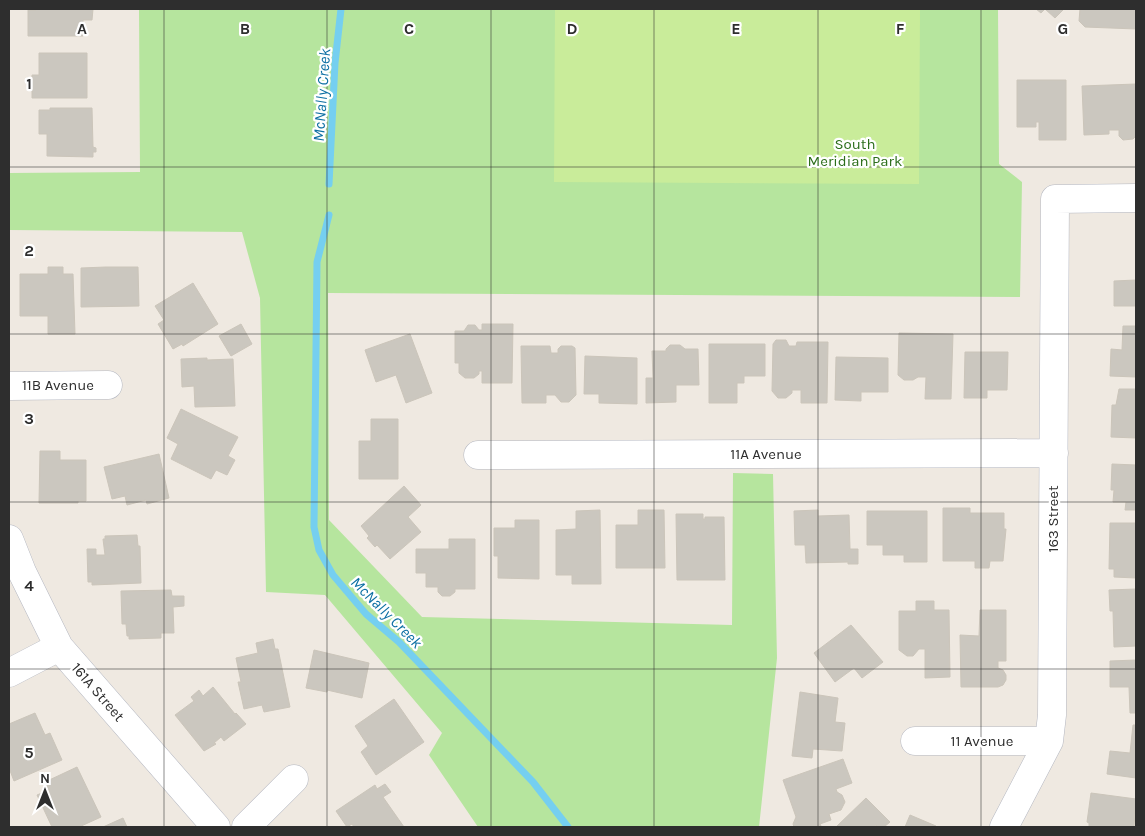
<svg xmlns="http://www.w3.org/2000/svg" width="1145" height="836" viewBox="0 0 1145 836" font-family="Karla,sans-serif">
<rect width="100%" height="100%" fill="#efe9e1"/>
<path fill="#b6e59e" d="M139,9h859l1,155 23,18 -2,115 -692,-4 1,227 93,97 310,8 1,-152 40,1 4,184 -18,169h-281l-49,-72 13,-22 -117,-138 -59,-3 -6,-294 -18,-66 -233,-2v-57l131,-1z"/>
<path fill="#c9ec9a" d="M555,9h365l-1,175 -365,-2z"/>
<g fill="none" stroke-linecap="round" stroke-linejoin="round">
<path stroke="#75cff0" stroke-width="7" d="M329,184l6,-121 6,-54
M329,215l-12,47 -3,265 5,23 14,25 33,39 33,28 134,140 35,45"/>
</g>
<path fill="#cbc7bf" stroke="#cbc5ba" d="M36,9h57l-1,11h-9v16h-55v-26h8z
M1036,9h28l-9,9 -10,-9 -4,4z
M1080,9h56v20l-51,-2 -6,-6z
M39,53h48v45h-55v-23h7z
M1017,80h49v60h-27v-18h-3v5h-19z
M1136,84v52l-3,3 -10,1 -4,-4v-6h-10v4l-25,1 -2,-49z
M50,108h42l1,39 3,1v4h-3v5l-46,-1v-22h-8v-24h11z
M48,267h15v7h10l2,60h-27v-18h-28v-42h28z
M106,267h32l1,39 -58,1v-39z
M1136,280v26h-22v-25z
M193,283l25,41 -35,22 -1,-2 -9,5 -15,-25 6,-4 -9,-14z
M241,324l11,20 -21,12 -12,-20z
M482,324h31l-1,59h-30v-12h-3v3l-5,4h-9l-6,-5v-10h-4v-32h9l4,-6h7l4,5h3z
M1123,326h13v51l-26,-1 1,-27 11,1z
M899,333l54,1 -2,65h-26l1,-22h-8l-5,3h-9l-6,-5z
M410,334l22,59 -26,10 -10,-28 -20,7 -11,-32z
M776,340h10l3,6h7l1,-4h31l-1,61h-26v-13h-9v3l-6,5h-8l-6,-7 1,-47z
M709,344h56v32h-21v7h-7v20h-28z
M670,345h10l5,4h13l1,36h-23v17l-30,1v-25h7l-1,-27h14v-2z
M521,346h29l1,7h7v-4l3,-3h11l3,2 1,47 -7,7h-8l-6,-7h-9v8h-24z
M965,352h43l-1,38h-20v8h-23z
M585,356l52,2v46l-38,-1v-9h-15z
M836,357l52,1v34h-27v9l-26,-1z
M207,358v2l26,-1 2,47 -40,1 -1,-21 -12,1 -1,-28z
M1119,389h17v49l-25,-1 1,-32h4z
M181,409l57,28 -10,19 7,4 -8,15 -11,-5 -5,9 -40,-20 7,-15 -11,-6z
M371,419h27v60h-39v-38h12z
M40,451h20v9h26v41h-8v2h-39z
M159,454l10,44 -22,6 -1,-4 -19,5 -2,-9 -13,3 -8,-32z
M1112,464l24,1v45h-11l1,-8h-13l1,-12h-3z
M404,486l17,19 -13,12 13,15 -31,27 -13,-14 -2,2 -8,-9 2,-2 -8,-10z
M943,508h27v5h34v16h2l-3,32h-13l-1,7h-14v-7h-32z
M600,510l1,74h-29v-9h-16v-45l20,-1v-18z
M638,510h26l1,58h-49v-43h22z
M818,510v6l31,-1 1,34h8v15h-10v-2l-42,1 -1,-18h-10l-1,-34z
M867,511h60v51h-23v-7h-21v-10h-16z
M676,514h27v5h2v-2h19l1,63h-48z
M515,520h24v59l-41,-1v-22h-4v-28h21z
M1110,523h26v55l-22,-1v-8h-5z
M137,535l1,11h2l1,37 -49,2v-3h-4l-1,-33h9v6h9l-2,-16h2v-3z
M449,539h26v50h-20v3l-5,4h-8l-4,-4v-5h-12v-14h-10v-24h33z
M1136,589v57l-22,1 -1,-36h-3l-1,-21z
M171,590l1,6h12v10l-11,1 1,26h-13v5l-32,1v-3h-2l-1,-12h-4l-1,-33z
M916,601h18v9h15l1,67 -25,1v-29h-6l-6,7h-6l-8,-6v-39h17z
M980,610h26v51h-8v7l5,2 3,5v5l-3,5 -5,2h-37l-1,-52 19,1z
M851,625l32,37 -21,16 -8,-10 -19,14 -21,-29z
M273,639l2,10h3l12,58 -26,5 -2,-7 -18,4 -6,-27h3l-5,-24 22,-5 -2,-10z
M314,650l55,13 -7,35 -35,-8v2l-21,-4z
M1136,660v53h-6l-1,-26h-19v-26z
M213,687l22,27 1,-1 10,11 -22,17 -3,-4 -7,6 2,1 -12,7 -29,-36 19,-14 -3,-4 8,-7 4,6z
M800,692l38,6 -3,24 10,1 -3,28 -29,-2 -1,9 -20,-2z
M394,699l30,43 -48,33 -15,-23 7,-6 -13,-20z
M35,713l10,22 5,-2 12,27 -48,21 -5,-13v-44z
M1133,725h3v53l-29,-4 3,-23 20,2z
M843,759l9,24 -16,6 1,3 5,3 3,7 -4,8 -12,4 2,6 -11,4 1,2 -3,1h-24l-1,-3 3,-7 -13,-37z
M77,767l24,50 -22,10h-27l-15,-32 12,-5 -4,-8z
M385,784l6,8 -8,5 21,30h-50l-2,-3 -5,3 -11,-16 39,-26 2,4z
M1091,793l45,6 -2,28h-45v-4l-2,-1z
M866,798l24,24 -6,5h-6l-2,-2 -3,2h-37z
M910,815l26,11v1h-31z
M123,818l4,9h-24z"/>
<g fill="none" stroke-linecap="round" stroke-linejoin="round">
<g stroke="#b4b7c1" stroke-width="29">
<path id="street" d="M9,386l99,-1
M478,455l576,-2
M9,539l13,33 37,75 157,180
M9,673l50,-26
M915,741h134
M246,827l48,-48
M1004,827l45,-86 3,-26 3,-516 81,-1"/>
</g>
<use href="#street" stroke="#fff" stroke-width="28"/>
</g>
<path fill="none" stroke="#2e2e2e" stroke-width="1" stroke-opacity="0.55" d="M164,9v818M327,9v818M491,9v818M654,9v818M818,9v818M981,9v818M9,167h1127M9,334h1127M9,502h1127M9,669h1127"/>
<g text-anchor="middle" stroke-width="4.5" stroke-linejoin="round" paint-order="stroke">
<g font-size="15" fill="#2c6e1b" stroke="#fff">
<text x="855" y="149">South<tspan x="855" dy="17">Meridian Park</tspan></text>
</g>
<g font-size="15" fill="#2e2e2e" stroke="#fff">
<text x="58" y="390">11B Avenue</text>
<text x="766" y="459">11A Avenue</text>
<text transform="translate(1053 519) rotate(-90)" y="5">163 Street</text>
<text transform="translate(98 692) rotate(49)" y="5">161A Street</text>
<text x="982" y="746">11 Avenue</text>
</g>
<g font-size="16" font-style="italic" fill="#0d6fa3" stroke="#fff">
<text transform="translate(321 95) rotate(-86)" y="6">McNally Creek</text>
<text transform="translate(387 612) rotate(45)" y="6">McNally Creek</text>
</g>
</g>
<g font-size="16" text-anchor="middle" font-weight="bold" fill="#2e2e2e" stroke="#fff" stroke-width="4.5" stroke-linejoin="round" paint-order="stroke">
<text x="82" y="34">A</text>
<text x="245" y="34">B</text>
<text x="409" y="34">C</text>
<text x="572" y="34">D</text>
<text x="736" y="34">E</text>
<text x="900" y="34">F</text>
<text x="1063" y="34">G</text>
<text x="29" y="89">1</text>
<text x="29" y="256">2</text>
<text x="29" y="424">3</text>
<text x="29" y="591">4</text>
<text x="29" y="758">5</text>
</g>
<rect width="1145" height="836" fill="none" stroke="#2e2e2e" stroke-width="20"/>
<g transform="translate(45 791)" stroke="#ffffff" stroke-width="4" paint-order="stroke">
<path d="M0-4L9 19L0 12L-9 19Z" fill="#2e2e2e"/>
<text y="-8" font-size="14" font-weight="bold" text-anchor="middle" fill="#2e2e2e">N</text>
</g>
</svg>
